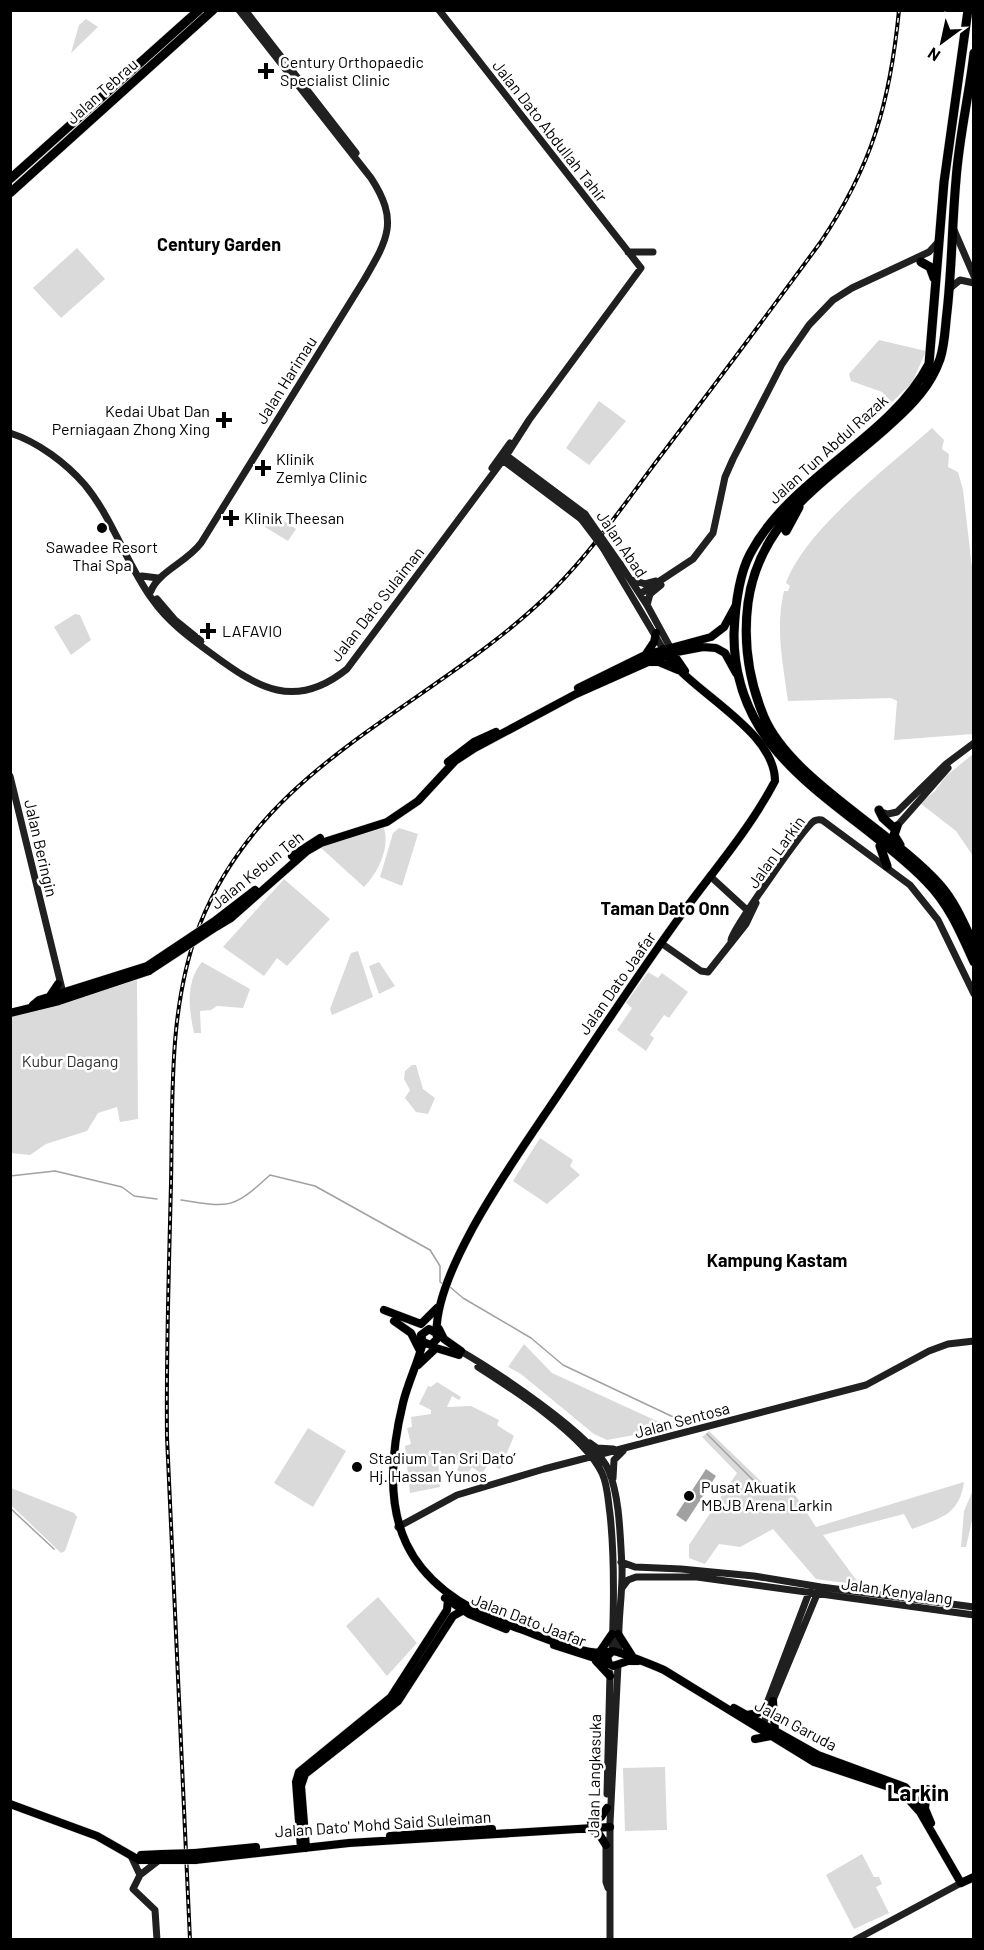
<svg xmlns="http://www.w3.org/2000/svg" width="984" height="1950" viewBox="0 0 984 1950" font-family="Barlow,sans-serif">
<rect width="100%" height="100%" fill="#fff"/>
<path fill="#dadada" d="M86,19l12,8 -27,26 8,-28z
M77,248l28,31 -44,39 -28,-30z
M879,340l47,11 -14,32 -20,19 -10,-10 -31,-11 -2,-7z
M599,401l27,20 -37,44 -23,-17z
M932,428l12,12 -2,9 7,5 -1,13 10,5 5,18 10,86v158l-79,6 3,-39 -6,-3 -103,3c-5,-37 -13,-73 -4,-110h4l2,-5 -4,-3c19,-53 102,-116 146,-155z
M273,514l23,15 -8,12 -23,-14z
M75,614l5,1 11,25 -20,15 -17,-28z
M973,754v102l-17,-25 -36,-28 15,-12 11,-15z
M384,828c6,20 -6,45 -20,59l-43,-39 5,-4z
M399,828l19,6 -16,52 -22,-9 13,-44z
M284,879l46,40 -43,47 -10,-8 -13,18 -41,-29z
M358,951l15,46 -41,18 -2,-6 21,-56z
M202,962l48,27 -7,19 -26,-2 -6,4 -11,1 1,22h-7c-5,-23 -9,-51 8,-71z
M379,962l16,24 -16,8 -10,-28z
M648,972l10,6 4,-5 26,19 -19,26 -5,-3 -14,20 4,3 -8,13 -29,-21 15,-22 -6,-5z
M137,980l1,139 -18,3 -3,-15 -19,6 -11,18 -41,13 -16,11 -19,-2v-136z
M412,1065h4l7,24 12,9 -7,16 -12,-2 -11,-14 5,-8 -6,-11 1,-8z
M540,1138l33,22 -3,6 10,9 -33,29 -34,-23z
M524,1344l28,29 120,55 -65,12 -13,-6 -73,-60 -13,-7z
M437,1382l24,15 -2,3 -7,-4 -5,11 24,-1 28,14 -2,5 17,11 -14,33 -11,-6 -7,11 -10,-7 -7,10 -8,-7 2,-5 -8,-11 -13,5 2,28 -30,6 -5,-47 6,-2 -4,-16 5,-1 -1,-10 20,-3v-4l-12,-6 9,-18 3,1z
M308,1428l38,23 -33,56 -39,-24z
M709,1431l64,62h21l22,34 148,-45c-5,34 -24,36 -52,47l-8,-15 -81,21 37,50 -44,-6 -43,-50 -33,18 -21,-3 -14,20 -16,-6v-13l48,-72 -35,-36z
M11,1488l63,25 3,4 -12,34 -4,2 -50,-48z
M973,1490v26l-7,31h-5l3,-36z
M378,1597l39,46 -30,33 -41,-50z
M665,1767l2,63 -42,1 -2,-63z
M862,1854l12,23h5l3,7 -6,3 13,26 -35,16 -28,-54z"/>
<path fill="#a1a1a1" d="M706,1469l10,7 -30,46 -10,-7z"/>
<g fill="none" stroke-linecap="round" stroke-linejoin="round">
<path stroke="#a1a1a1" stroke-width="1.5" d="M10,1176l45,-5 67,16 12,9 23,3
M181,1200c49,8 52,9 89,-25l45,11 115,64 10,16v16l3,2
M450,1287l13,11 68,40 32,27 123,58
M707,1434l48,48
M10,1508l44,41"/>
<g stroke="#dbdbdb" stroke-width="9">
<path id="primary" d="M670,649l15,22
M646,654l8,-12 2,-9
M649,662h10l19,8
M578,688l67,-33 66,-18 13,-10 11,-20
M448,762l26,-20 22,-10
M292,856l28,-18
M216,920l39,-30
M216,927l15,-9 76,-67 14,-8 66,-21 31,-21 37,-40 20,-13 101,-54 90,-40 37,-7 13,1 9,5 11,20
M50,996l8,-12
M33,1005l6,-5 108,-34
M10,1013l49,-12 90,-30
M384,1310l37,14 16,-16
M394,1321l17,12 8,16
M439,1329l5,10 17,12
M436,1333l-7,-4 -8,6 2,7 8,3 6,-6c-7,-60 72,-171 106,-222 47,-69 92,-139 141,-206 31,-42 67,-84 91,-130 0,-53 -91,-92 -112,-132
M423,1342c-5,21 -15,40 -20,61 -28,114 -1,186 114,225 24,8 68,29 92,24
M418,1365l18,-17 23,7
M445,1598l24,16 37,15
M618,1634l16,25
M554,1645l53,17
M599,1653l13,-19
M596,1661l14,15
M638,1661h-10l-15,5 -4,-2 -2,-7 5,-6c6,0 43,15 52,19l150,92 87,29 19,21 41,71 13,-6
M773,1701l2,30
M734,1708l84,47 87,32 21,24 5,12
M747,1715l11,-2 7,-6
M755,1739l16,-3
M10,1804l87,32 42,24h24
M925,1808l2,-19
M591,1822l10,-5 6,-9
M589,1828l10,6 7,11
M390,1836l102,-7
M301,1848l-5,-66 3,-10 92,-75 56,-87 1,-10
M306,1848l-5,-62 4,-12 93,-73 55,-85 9,-5
M195,1853l61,-6
M141,1855l21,-1
M195,1860l154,-17 261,-16"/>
</g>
<g stroke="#dbdbdb" stroke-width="10">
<path id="highway" d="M968,10l-24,172 -15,182c-39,75 -138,112 -179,190 -12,23 -15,55 -16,80 -1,128 115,169 192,247 23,23 35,52 48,81
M974,53c-5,43 -15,84 -18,127 -4,44 -4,88 -9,132 -2,16 -2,32 -7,47 -9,26 -27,45 -47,63 -60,56 -133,92 -145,181 -5,39 1,78 16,114 27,63 128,114 176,168 15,17 24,39 34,60
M10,179l189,-169
M10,193l203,-183
M921,262l9,5 4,11
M786,531l13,-24
M879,810l4,8 12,11
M897,826l-3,9 6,10
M880,846l7,20"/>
</g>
<path stroke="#202020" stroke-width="7" d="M245,10l111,143
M954,230l20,46
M628,252h25
M949,289l11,-9 14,3
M10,433c28,9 56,30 75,52 28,34 41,78 67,114 16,23 38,39 60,55 46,34 83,57 135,15l159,-213 23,-36 112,-152 -202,-258
M503,453l82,61
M501,459l80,60
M492,468l18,-25
M603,548l60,101
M620,564l27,41 23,42
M142,576l16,2
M630,579l15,5 11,-3
M151,591c7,-19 36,-29 50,-48l163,-263c24,-41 35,-59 7,-102l-132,-168
M640,594l53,-35 20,-26 12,-56 8,-18 49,-95 27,-39 24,-25 19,-12 77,-36 10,-11
M157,599l18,21 26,21
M647,605l3,-11 11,-9
M10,776l53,217
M881,812l7,2 9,-2 49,-48 28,-21
M897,826l51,-58
M710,876l37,34
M731,940c1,-10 73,-112 83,-119 4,-2 4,-1 8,-1l88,65 28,35 36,74
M661,943l40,28 7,1 38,-48 10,-21
M457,1349c35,20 138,87 152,122 11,28 11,65 13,95 1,28 -5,57 -3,86
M478,1367c36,23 106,68 124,106 6,13 6,28 8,41 5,46 4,91 2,137
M590,1443l7,5 16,1
M613,1478l1,-18 9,-9
M398,1527l59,-32 87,-26 322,-84 63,-34 19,-7 26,-3
M621,1562l14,5 46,2 73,7 67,11 153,20
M622,1588l6,-8 8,-3h61l277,38
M764,1711l46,-121
M761,1729l57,-137
M607,1794l3,-121
M606,1841v41l2,6
M131,1856l9,19
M157,1940l-2,-30 -22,-21 7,-14 18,-14
M610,1940v-117l8,-158
M855,1940l106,-57"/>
<use href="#primary" stroke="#000" stroke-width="8"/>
<use href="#highway" stroke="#000" stroke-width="9"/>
<g stroke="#000" stroke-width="4">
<path id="rail" d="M190,1940l-23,-503c-1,-85 2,-169 4,-254 2,-87 -3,-177 29,-259 65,-165 237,-218 354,-335 39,-39 71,-86 105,-131 54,-71 108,-143 161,-215 52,-77 70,-140 79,-233"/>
</g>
<use href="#rail" stroke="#fff" stroke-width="1.5" stroke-dasharray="4.5" stroke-linecap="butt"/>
<g stroke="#dbdbdb" stroke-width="9" stroke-linecap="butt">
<path id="primary-bridge" d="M147,966l69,-46
M149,971l67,-44
M162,1854l33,-1
M163,1860h32"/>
</g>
<path stroke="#202020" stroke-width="7" d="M585,514l35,50
M581,519l22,29"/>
<use href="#primary-bridge" stroke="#000" stroke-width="8"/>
</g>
<g fill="#000" stroke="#fff" stroke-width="2">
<path d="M263 62h6v6h6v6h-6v6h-6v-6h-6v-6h6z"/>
<path d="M221 411h6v6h6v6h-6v6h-6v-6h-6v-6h6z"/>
<path d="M260 459h6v6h6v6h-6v6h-6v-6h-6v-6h6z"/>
<path d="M228 509h6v6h6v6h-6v6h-6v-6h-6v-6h6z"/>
<circle cx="102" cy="528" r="6"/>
<path d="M205 622h6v6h6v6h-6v6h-6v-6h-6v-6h6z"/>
<circle cx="357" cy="1467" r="6"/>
<circle cx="689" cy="1496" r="6"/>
</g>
<g text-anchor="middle" stroke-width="5" stroke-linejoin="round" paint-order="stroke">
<g font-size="16" fill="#000" stroke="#fff" text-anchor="start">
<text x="280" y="68">Century Orthopaedic<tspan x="280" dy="18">Specialist Clinic</tspan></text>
<text x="210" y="417" text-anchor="end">Kedai Ubat Dan<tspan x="210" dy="18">Perniagaan Zhong Xing</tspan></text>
<text x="276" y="465">Klinik<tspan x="276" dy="18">Zemlya Clinic</tspan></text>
<text x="244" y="524">Klinik Theesan</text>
<text x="102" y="553" text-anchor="middle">Sawadee Resort<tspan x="102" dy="18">Thai Spa</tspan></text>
<text x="222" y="637">LAFAVIO</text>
<text x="369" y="1464">Stadium Tan Sri Dato’<tspan x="369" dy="18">Hj. Hassan Yunos</tspan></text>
<text x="701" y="1493">Pusat Akuatik<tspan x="701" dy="18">MBJB Arena Larkin</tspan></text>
</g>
<g font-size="16" fill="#000" stroke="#fff">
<text transform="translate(102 91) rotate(-42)" y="6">Jalan Tebrau</text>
<text transform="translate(550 131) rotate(52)" y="6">Jalan Dato Abdullah Tahir</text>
<text transform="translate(286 380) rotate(-58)" y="6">Jalan Harimau</text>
<text transform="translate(828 449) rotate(-42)" y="6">Jalan Tun Abdul Razak</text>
<text transform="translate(622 544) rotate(56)" y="6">Jalan Abad</text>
<text transform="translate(377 604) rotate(-52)" y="6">Jalan Dato Sulaiman</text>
<text transform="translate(41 848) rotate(77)" y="6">Jalan Beringin</text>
<text transform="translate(776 852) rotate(-54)" y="6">Jalan Larkin</text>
<text transform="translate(257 870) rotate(-39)" y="6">Jalan Kebun Teh</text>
<text transform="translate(617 983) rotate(-55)" y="6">Jalan Dato Jaafar</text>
<text transform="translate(682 1420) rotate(-15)" y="6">Jalan Sentosa</text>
<text transform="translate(897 1591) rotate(8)" y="6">Jalan Kenyalang</text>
<text transform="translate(529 1620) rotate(21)" y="6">Jalan Dato Jaafar</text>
<text transform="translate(796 1725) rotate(28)" y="6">Jalan Garuda</text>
<text transform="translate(594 1776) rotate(-89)" y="6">Jalan Langkasuka</text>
<text transform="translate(383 1824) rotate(-4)" y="6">Jalan Dato' Mohd Said Suleiman</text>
</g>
<g font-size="16" fill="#313131" stroke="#fff">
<text x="70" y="1067">Kubur Dagang</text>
</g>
<g font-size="18" font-weight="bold" fill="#000" stroke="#fff">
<text x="219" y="251">Century Garden</text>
<text x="665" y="915">Taman Dato Onn</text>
<text x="777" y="1267">Kampung Kastam</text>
</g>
<g font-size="22" font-weight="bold" fill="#000" stroke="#fff">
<text x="918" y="1801">Larkin</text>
</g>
</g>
<rect width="984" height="1950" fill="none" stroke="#000000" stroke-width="24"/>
<g transform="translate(942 42) rotate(213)" stroke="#ffffff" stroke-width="4.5" paint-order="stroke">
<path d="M0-4.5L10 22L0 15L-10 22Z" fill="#000000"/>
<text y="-9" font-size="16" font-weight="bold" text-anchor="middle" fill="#000000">N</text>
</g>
</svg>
